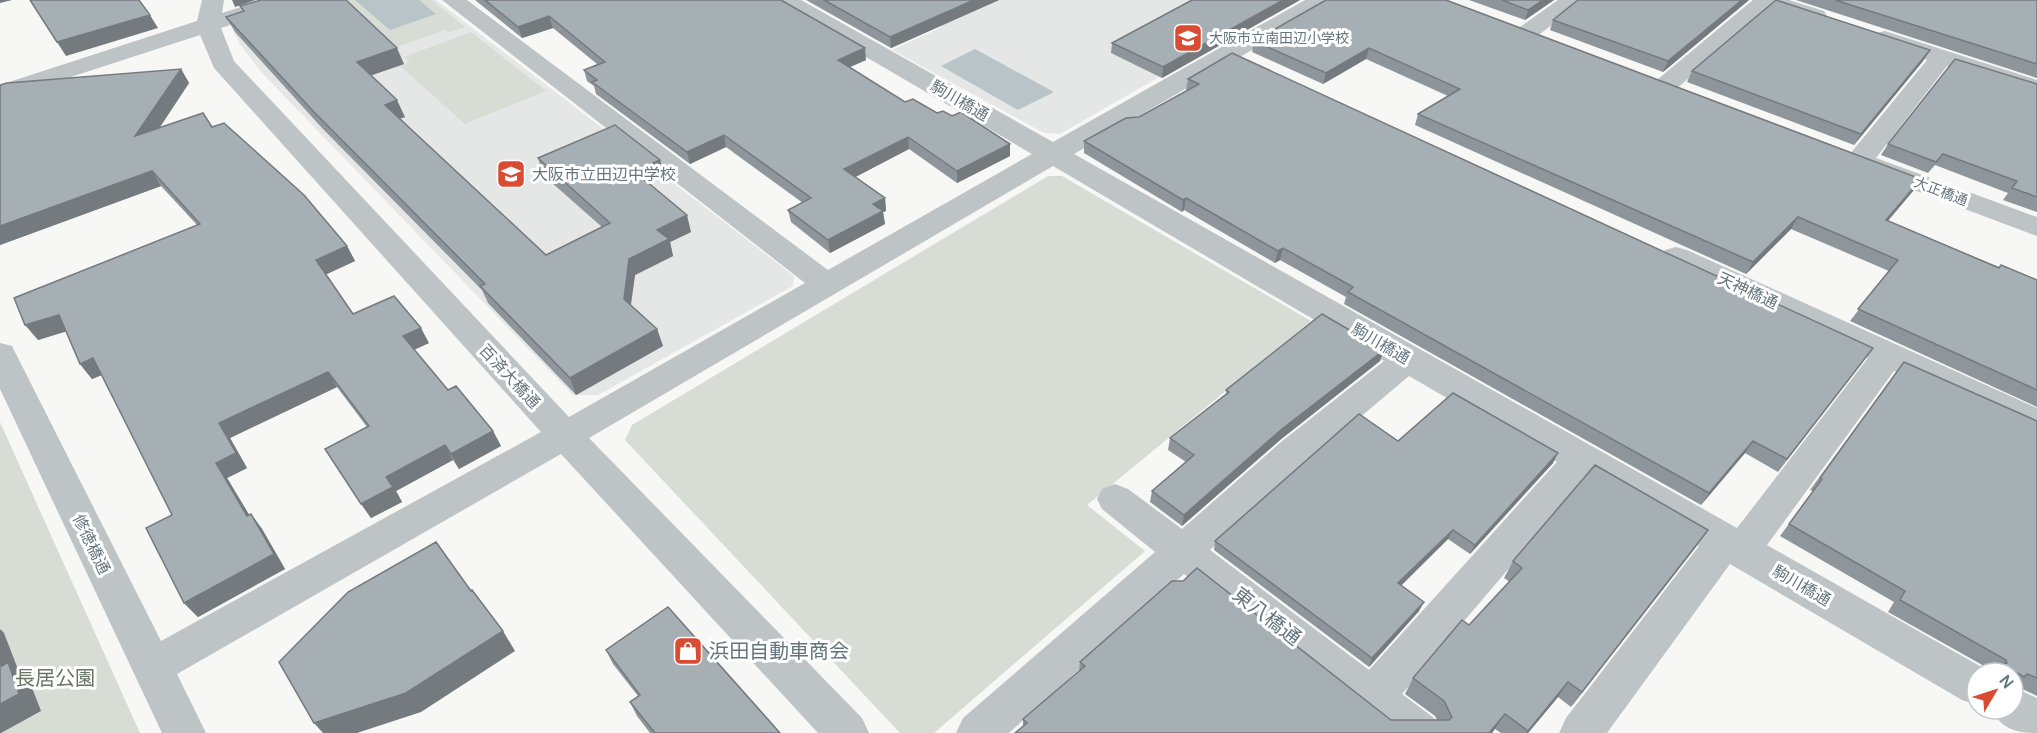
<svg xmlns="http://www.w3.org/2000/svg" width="2037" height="733" viewBox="0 0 2037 733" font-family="Manrope,'Noto Sans JP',sans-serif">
<rect width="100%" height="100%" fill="#f7f7f5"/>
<path fill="#e5e7e6" d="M306,0h130l358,276 -1,10 -195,109h-25l-312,-323 -22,-29 -6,-13 11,-10z
M893,0h400l-233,134 -16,-1 -152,-83 50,-23z"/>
<path fill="#d7dcd4" d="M347,0h84l34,27 -16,5 -4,-2 -48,17z
M471,32l75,59 -81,33 -65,-58 10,-4 -6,-5z
M1048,176h14l249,145 -224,184 58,46 -211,182h-34l-275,-293 7,-15z
M0,422l140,311h-140z"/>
<path fill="#b8c4c8" d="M355,0h64l17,14 -46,16z
M975,49l79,43 -36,18 -77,-44z"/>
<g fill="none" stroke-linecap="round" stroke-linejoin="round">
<path fill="#bec3c6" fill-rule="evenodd" d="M202,0h22l-2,13 41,-13h33l-3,5 -72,23 13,33 335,356 236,-134 -363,-283h25l361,270 204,-116 -255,-149 -3,-5h27l252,142 252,-142h27l-3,5 -255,149 663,374 131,-170 -203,-94 -4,-7 4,-7 11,-3 11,3 350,158v28l-143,-65 -127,174 225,128h-15v32l-15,-5 -232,-136 -123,169h-48l7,-15 133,-172 -114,-67 -183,215 32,24 7,15h-56l-201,-159 -175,159h-53l7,-15 192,-166 -53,-43 -5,-10 5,-10 13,-5 13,5 54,40 99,-87 103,-81 -331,-195 -464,272 273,280 7,15h-51l-257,-279 -384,220 29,59h-44l-162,-344v-46l12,3 4,8 145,287 380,-209 -327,-364 -14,-33 -200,65v-15l197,-64zM1409,376l148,86 -188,208 -159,-120 97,-88z
M1558,0h26l-48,37 -8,2 -8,-2 -4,-5 4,-5z
M1753,0h36l35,11 3,5 -3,5 -8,2 -46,-15 -95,82 -9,2 -9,-2 -3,-5 3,-5z
M1885,31l152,49v15l-90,-29 -71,92 161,59v19l-171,-64 -3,-5 -13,-1 -3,-6 3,-6 77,-94 -50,-17 -4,-5 4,-5z
M2013,687l24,11v35c-21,0 -36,-4 -45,-24h21z"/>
</g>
<path fill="#8f969b" d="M475,0h306l85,60 -17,7 56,35 105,54 -53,27 -48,-34 -54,28 30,21 1,13 -3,1 2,12 -55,29 -39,-31 -3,-12 15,-7 -77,-56 -36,17 -94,-70 -2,-8 -7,-5 -3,-11 13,-6 -44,-36 -31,10z
M806,0h193l-108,48z
M1192,0h108l-138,78 -51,-25 1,-10z
M1326,0l595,179 -8,12 -25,30 111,46 38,13v127l-187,-86 39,-50 -98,-42 -45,45 -331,-149 3,-11 30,-18 -82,-37 -43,25 -71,-32 2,-11z
M1469,0h85l-29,20z
M1578,0h171l-86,72 -113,-42 3,-10z
M1796,0h241v78z
M240,6l164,58 -33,11 34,42 -6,2 147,136 56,-28 -59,-52 -5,-17 122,2 4,16 -16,7 43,49 -21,10 3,14 -38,19 -4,30 26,24 6,17 -87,49 -88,-92 -6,-13 -160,-162 -87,-96 -9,-15 17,-6z
M1930,50l-7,11 -69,84 -167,-63 5,-11z
M181,69l8,14 -30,45 53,-1 135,119 8,15 -29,13 27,40 76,29 -15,7 34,40 45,41 8,15 -42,23 -6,-9 -57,31 6,11 -31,16 -46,-69 42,-22 -30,-40 -107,51 17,30 -20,10 22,37 2,-1 11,15 23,40 -87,48 -14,-14 -12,-88 -70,-140 -10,4 -12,-15 -14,-33 -28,9 160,-114 -37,-40 -161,59v-160z
M1188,79l685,269 -95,124 -33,-19 -44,52 -357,-201 2,-7 -66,-37 -5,3 -91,-53 -2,2 -98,-59v-12l55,-24 48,-26 -1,-1z
M2037,84v128l-34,-12 5,-7 -73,-28 -7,8 -47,-18 7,-11z
M1384,350l-4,11 -100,79 -98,86 -32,-24 2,-11 34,-29 -18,-12 2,-12 56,-43v-5z
M1904,362l133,59v275l-23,-11 -1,1v-13h-21l1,-2 -105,-59 6,-10 -114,-66 33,-45 -3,-1z
M1398,441l155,22 -83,91 -22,-15 -47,47 18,25 -50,56 -155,-117 1,-9z
M1708,530l-137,177 -13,-10 -30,36h-27l-6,-4 -3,4h-477l8,-7v-7l56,-48 1,-9 311,58h46l-2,-4 -30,-22 8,-16 56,-53 41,-43 -6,-4 9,-17z
M606,650l174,83h-130l-13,-17 -7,-14 8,-6 -25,-32z"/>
<path fill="#747a7e" d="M0,0h12l-12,3z
M232,0h24l-21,7z
M974,0h25l-108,48 -1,-11z
M1283,0h17l-138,78 1,-11z
M1543,0h11l-29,20 3,-10z
M1742,0h7l-86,72 5,-11z
M150,15l8,13 -92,28 -9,-14z
M549,16l4,12 -31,10 -4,-11z
M397,48l7,16 -40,14 -7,-16z
M865,48l1,12 -27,12 -1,-12z
M1369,48l-3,11 -43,25 3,-11z
M1930,50l-7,11 -69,84 7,-11z
M181,69l8,14 -44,67 -10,-14z
M397,100l8,17 -13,4 -7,-16z
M724,135l2,12 -36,17 -3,-12z
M908,137l1,12 -63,33 -2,-13z
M1010,144v12l-53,27v-12z
M660,160l4,16 -25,12 -5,-17z
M152,171l9,15 -161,59v-19z
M1921,179l-8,12 -35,41 8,-12z
M885,198l1,13 -3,1 2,12 -55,29 -2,-13 45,-36z
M1186,198l-2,12 -2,2 1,-12z
M687,215l4,17 -21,10 3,14 -38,19 -6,41 -5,-17 5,-40 28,-29z
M1798,217l-7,12 -45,45 7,-12z
M347,246l8,15 -30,14 -9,-15z
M1283,248l-3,12 -5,3 3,-12z
M59,315l12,15 -33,10 -13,-15z
M421,328l8,15 -18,8 -8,-15z
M657,329l6,17 -87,49 -6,-17z
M1384,350l-4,11 -100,79 -98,86 2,-11 98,-86z
M93,358l13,15 -14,6 -12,-15z
M328,372l9,15 -107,51 17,30 -20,10 32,53 -12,-15 -31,-53 3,-40z
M493,431l8,15 -42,23 -8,-15z
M1753,441l-8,12 -44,52 8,-12z
M445,445l8,15 -57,31 6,11 -31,16 -10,-14 25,-27z
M1558,453l-5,10 -83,91 5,-9z
M251,514l11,15 23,40 -87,48 -14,-14z
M1453,530l-5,9 -54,53 4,-9z
M1708,530l-12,17 -125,160 11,-15z
M1424,602l-5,9 -50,56 3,-9z
M0,629l4,4 15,39 10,8 12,31 -40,22h-1v-29l2,-38 -2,-5z
M503,631l12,20 -94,61 -64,21h-34l-9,-10z
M1568,682l-10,15 -30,36h-2z
M1505,714l-13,19h-3z"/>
<path fill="#a6afb4" stroke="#747a7e" stroke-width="1.5" d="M30,0h109l11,15 -93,27z
M261,0h85l51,48 -40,14 40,38 -12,5 161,150 64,-32 -72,-65 77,-33 45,35 -26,11 53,44 -30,15 12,9 -40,20 -5,40 33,30 -87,49 -90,-92 5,-2 -171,-172 -88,-95 18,-6 -4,-5z
M485,0h296l84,48 -27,12 67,42 8,-3 24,14 6,-2 9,5 9,-4 49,32 -53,27 -49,-34 -64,32 41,29 -12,6 10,7 -55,29 -40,-30 23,-12 -87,-63 -37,17 -95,-70 5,-2 -13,-10 21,-8 -56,-46 -31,11z
M824,0h150l-84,37z
M1192,0h91l-120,67 -51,-24z
M1326,0h120l475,179 -35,41 113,48 2,-3 36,15v110l-179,-81 40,-49 -100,-43 -45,45 -335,-148 42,-25 -91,-41 -43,25 -72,-32z
M1502,0h41l-15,10z
M1578,0h164l-74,61 -115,-41z
M1776,0l154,50 -69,84 -169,-63z
M1835,0h202v64z
M1232,53l641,295 -86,111 -34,-18 -44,52 -361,-201 5,-5 -70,-39 -5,3 -92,-53 -3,2 -99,-59 42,-23 13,-1 60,-33 -11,-5z
M1955,59l82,25v113l-25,-9 5,-7 -74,-27 -7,8 -48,-18z
M181,69l-46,67 68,-23 9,14 12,-4 80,72 43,51 -31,14 37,54 41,-18 27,32 -18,8 45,54 8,-4 37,45 -42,23 -6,-9 -59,32 7,10 -32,17 -36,-55 44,-23 -41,-54 -109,51 17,30 -20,10 31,53 4,-2 23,40 -90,49 -38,-75 26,-13 -79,-157 -13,6 -21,-49 -34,10 -11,-27 186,-74 -48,-53 -152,55v-141l7,-2z
M1322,314l62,36 -102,79 -98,86 -32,-24 42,-36 -24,-17 59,-46 -3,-2z
M1904,362l133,59v257l-10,-4 -3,3 -22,-13 5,-1 -1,-3 -106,-60 5,-9 -116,-67 33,-45 -2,-1z
M1453,393l105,60 -83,92 -22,-15 -55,53 26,19 -52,56 -157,-117 144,-127 39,27z
M1595,465l113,65 -126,162 -14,-10 -40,49 -23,-17 -16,19h-474l12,-10 -4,-4 62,-53 -5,-4 92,-81h11l14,-13 194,152h58l3,-3 -8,-16 -31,-23 49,-58 7,5 53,-57 -9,-7z
M436,542l35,49 1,-1 31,41 -97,62 -92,30 -35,-61 69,-70z
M668,607l112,126h-125l-25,-31 10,-7 -34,-45z
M0,661l2,5 6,-4 11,32 -19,10z"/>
<defs>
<g id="school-square" transform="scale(1.5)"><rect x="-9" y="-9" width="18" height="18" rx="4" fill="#d94b33" stroke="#fff"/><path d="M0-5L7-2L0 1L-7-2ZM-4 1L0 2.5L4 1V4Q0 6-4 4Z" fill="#fff"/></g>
<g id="shop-square" transform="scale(1.5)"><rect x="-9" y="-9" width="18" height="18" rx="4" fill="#d94b33" stroke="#fff"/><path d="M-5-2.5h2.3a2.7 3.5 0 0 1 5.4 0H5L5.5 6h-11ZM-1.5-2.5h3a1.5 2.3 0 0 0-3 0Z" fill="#fff"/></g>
</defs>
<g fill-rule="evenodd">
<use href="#school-square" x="1188" y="38"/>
<use href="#school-square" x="511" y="174"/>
<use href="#shop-square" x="688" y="651"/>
</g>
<g text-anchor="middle" stroke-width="6" stroke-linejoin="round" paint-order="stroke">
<g font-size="14" fill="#64757e" stroke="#fff" text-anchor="start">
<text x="1209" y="43">大阪市立南田辺小学校</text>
</g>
<g font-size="14" fill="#64757e" stroke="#fff">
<text transform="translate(1941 191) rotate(21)" y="5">大正橋通</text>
</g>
<g font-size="16" fill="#64757e" stroke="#fff">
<text transform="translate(960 100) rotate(30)" y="6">駒川橋通</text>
<text transform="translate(1748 290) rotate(25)" y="6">天神橋通</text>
<text transform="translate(1381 343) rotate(30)" y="6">駒川橋通</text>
<text transform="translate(510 376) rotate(47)" y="6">百済大橋通</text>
<text transform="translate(92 544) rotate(64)" y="6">修徳橋通</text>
<text transform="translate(1802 585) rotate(30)" y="6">駒川橋通</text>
</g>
<g font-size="16" fill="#64757e" stroke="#fff" text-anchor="start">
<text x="532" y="180">大阪市立田辺中学校</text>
</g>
<g font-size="20" fill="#64757e" stroke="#fff">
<text transform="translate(1267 616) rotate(38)" y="7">東八橋通</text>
</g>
<g font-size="20" fill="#64757e" stroke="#fff" text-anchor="start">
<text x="709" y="658">浜田自動車商会</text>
</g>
<g font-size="20" fill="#687663" stroke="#fff">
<text x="55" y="685">長居公園</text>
</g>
</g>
<g transform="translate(1995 691) rotate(51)"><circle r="28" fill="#ffffff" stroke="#c1c8cb" stroke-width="1.5"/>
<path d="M0-4.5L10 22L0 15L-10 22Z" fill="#d94b33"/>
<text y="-9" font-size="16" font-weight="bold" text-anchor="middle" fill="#64757e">N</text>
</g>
</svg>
